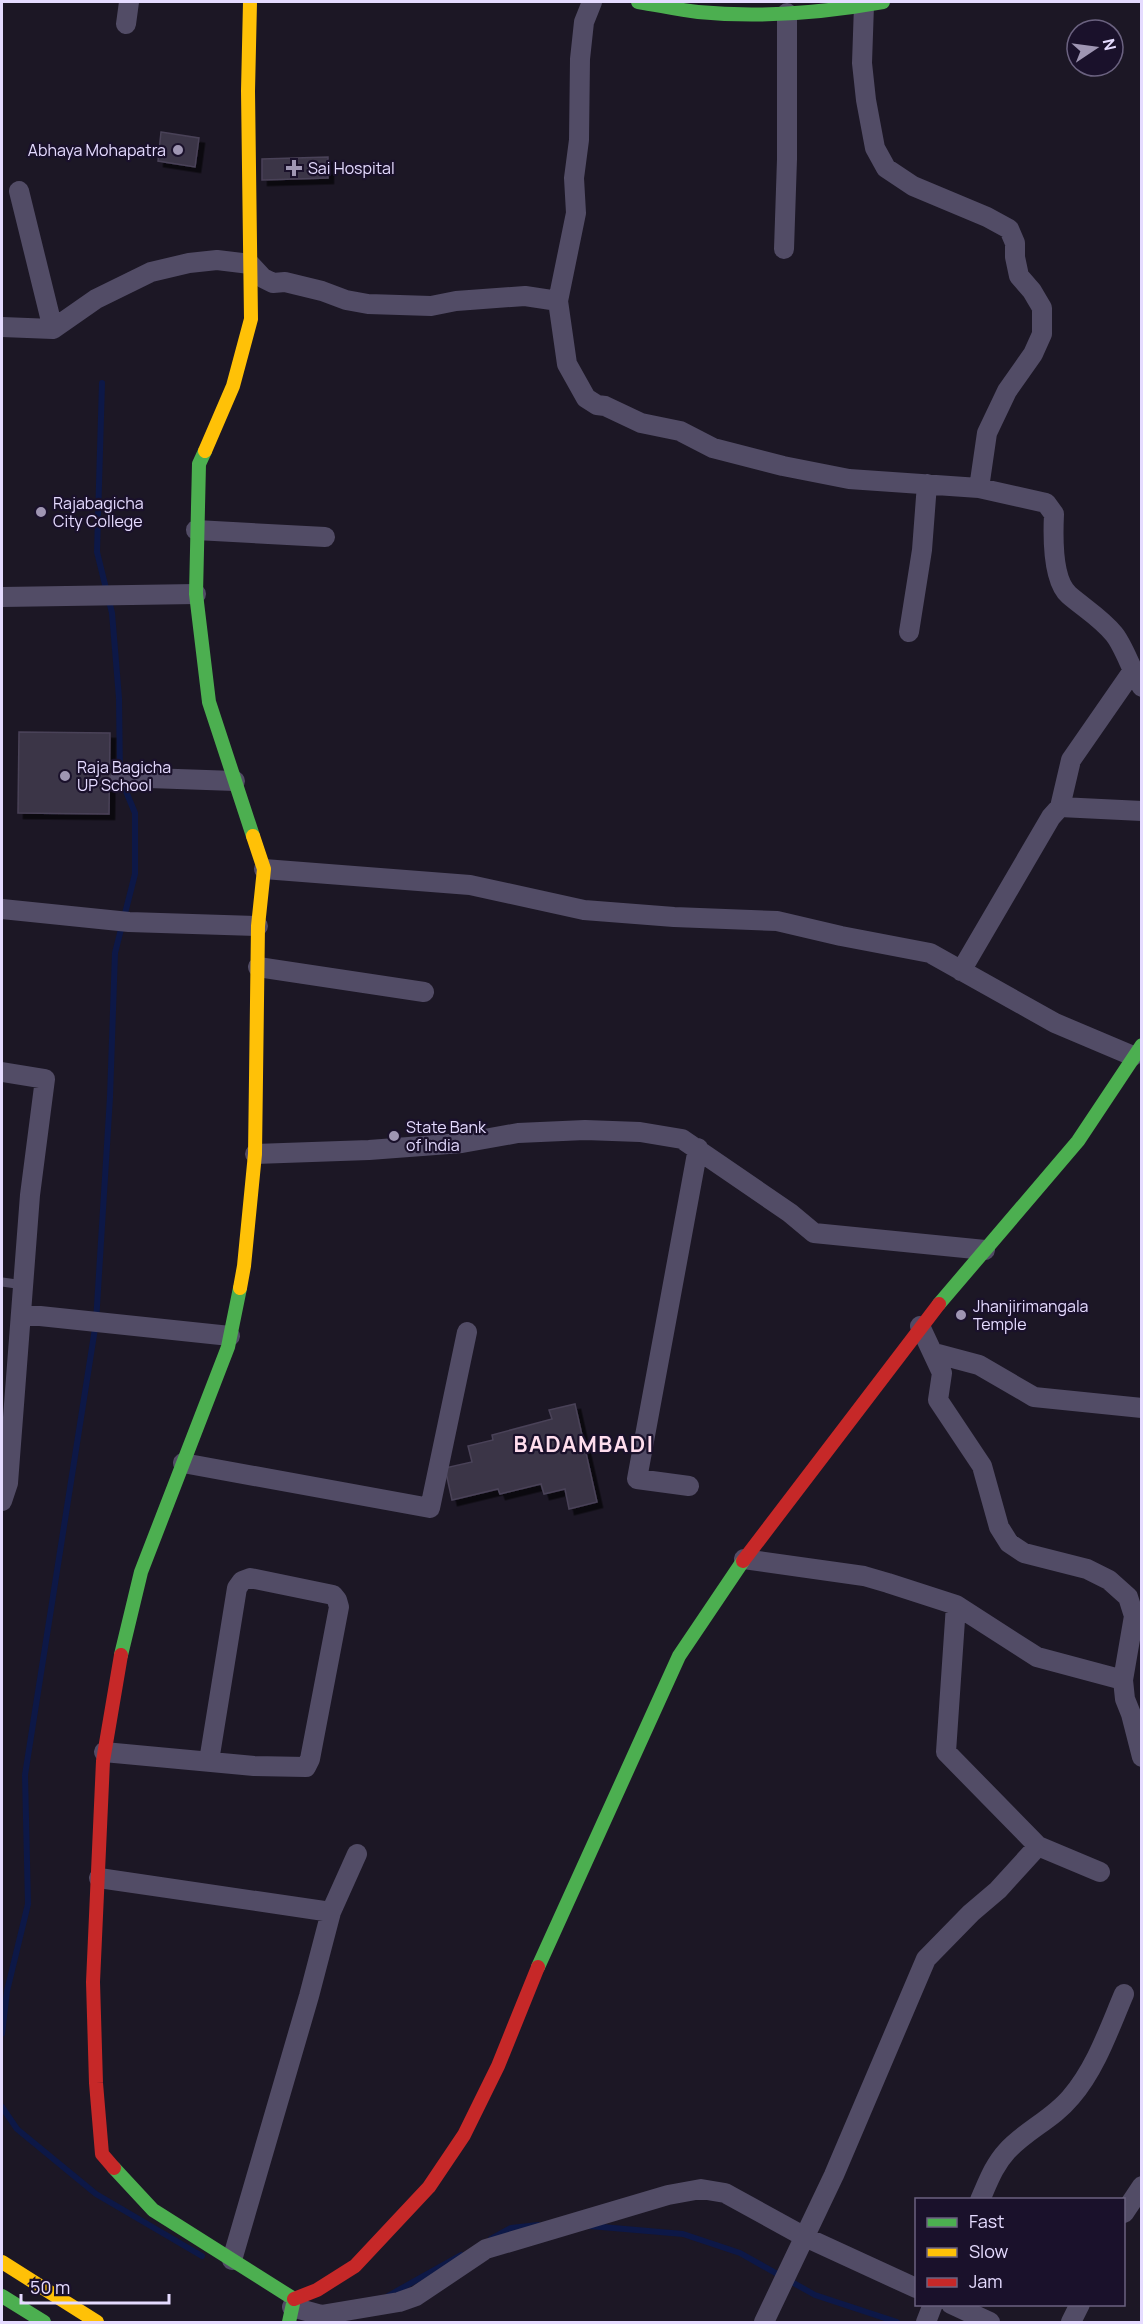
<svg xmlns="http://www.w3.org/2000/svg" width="1143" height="2324" viewBox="0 0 1143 2324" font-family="Manrope,sans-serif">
<defs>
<filter id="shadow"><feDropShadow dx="5.5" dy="5.5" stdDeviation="0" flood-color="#0009"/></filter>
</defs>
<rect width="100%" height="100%" fill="#1c1725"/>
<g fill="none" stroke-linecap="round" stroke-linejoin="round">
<path stroke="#0d1847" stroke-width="6" d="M2,2034l5,-43 21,-87 -3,-129 71,-453 14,-225 5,-144 20,-79v-61l-15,-36 -1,-79 -7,-85 -15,-61 5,-169
M2,2107l15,22 79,65 106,62
M590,2226l93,8 57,19 75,42 82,27
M491,2239l20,-11 27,-3
M388,2296l73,-41"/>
</g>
<path fill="#3b3546" stroke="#4a4258" stroke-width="1.5" filter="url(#shadow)" d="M161,132l38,6 -4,29 -37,-6z
M328,157v21l-66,2v-21z
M19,732l91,1 -1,81 -91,-1z
M575,1404l22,98 -28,7 -4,-20 -21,5 -3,-10 -41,10 -2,-5 -46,11 -7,-32 27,-6 -4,-16 25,-6 -1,-5 60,-16 -3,-9z"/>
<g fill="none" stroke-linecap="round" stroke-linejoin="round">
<path stroke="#524c66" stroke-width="9" d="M2,1282l22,3"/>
<path stroke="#524c66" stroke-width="20" d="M864,5l-2,58 4,37 9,48 11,20 27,18 74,31 22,12 6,14v14l4,19 13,15 10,17v26l-9,20 -26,37 -20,42 -8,55 67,15 8,11c-1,21 -2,66 15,81 15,13 32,23 45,39 10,12 18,38 28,53
M126,24l3,-22
M19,191l34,138
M784,249l3,-90v-146
M558,301l9,63 19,34 11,7 8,1 36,17 39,8 33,17 70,18 66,13 130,9
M2,327l51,2 43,-30 55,-27 38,-9 28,-3 33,4 13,14 10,5 12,-1 37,9 24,9 22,4 63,2 25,-5 69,-5 33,5 18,-88 -2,-35 5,-38 1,-81 4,-37 8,-20
M196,530l129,7
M2,597l194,-3
M909,632l13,-82 5,-66
M120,777l115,4
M1060,807l82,4
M264,869l206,16 114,25 90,7 103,4 64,15 89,17 125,70 78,33
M2,909l127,13 129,4
M258,967l166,25
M961,971l90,-154 9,-10 11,-47 61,-88
M2,1072l43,7 -15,116 -22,288 -6,18
M255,1154l114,-4 93,-7 56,-10 67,-3 55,2 42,7 108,74 24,20 171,17
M21,1314l209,22
M920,1326l22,47 -4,27 44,66 17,61 10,16 15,10 63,16 22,11 19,17 6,19 8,1
M934,1353l45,12 55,32 108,11
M183,1463l247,45 37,-176
M689,1486l-52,-7 61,-331
M744,1559l120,17 24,7 68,22 81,52 86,23
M956,1605l-10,147 92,94
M1134,1616l-11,64 2,19 6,15 11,43
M104,1752l150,14 52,1 4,-8 29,-152 -2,-7 -4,-5 -83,-17 -8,3 -5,7 -28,173
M99,1878l232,34
M980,2200c8,-18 14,-35 27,-49 19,-21 46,-32 64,-54 25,-29 38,-68 53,-103
M1124,2213l18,-27
M232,2260l77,-264 22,-84 26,-58
M951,2304l39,18
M292,2307l29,8 78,-13 17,-6 70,-47 182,-54 33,-6 24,4 80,44 111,51
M764,2322l70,-147 92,-216 45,-46 27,-23 40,-44 62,26
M926,2322l7,-18
M1071,2322l9,-18"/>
<path stroke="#4caf50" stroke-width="14" d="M638,2c20,3 40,8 60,10 62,6 124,1 185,-10
M205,451l-6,13 -3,130 13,108 44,134
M939,1304l139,-163 64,-96
M121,1655l20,-83 87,-225 12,-59
M538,1967l141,-311 64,-95
M114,2168l39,42 141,89 -5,23
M2,2296l42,26"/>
<path stroke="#ffc107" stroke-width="14" d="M205,451l28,-65 18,-67 -3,-228 2,-89
M240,1288l4,-22 11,-112 3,-228 6,-57 -11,-33
M2,2262l95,60"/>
<path stroke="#c62828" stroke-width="14" d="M743,1561l196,-257
M114,2168l-12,-14 -6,-71 -3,-101 10,-221 18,-106
M294,2299l23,-9 38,-24 74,-79 35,-52 34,-69 40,-99"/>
</g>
<g fill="#9f96b3" stroke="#1a112b" stroke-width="2">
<circle cx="178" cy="150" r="6"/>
<path d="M291 159h6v6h6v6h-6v6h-6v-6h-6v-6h6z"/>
<circle cx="41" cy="512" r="6"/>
<circle cx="65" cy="776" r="6"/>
<circle cx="394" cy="1136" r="6"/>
<circle cx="961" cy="1315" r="6"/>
</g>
<g text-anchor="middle" stroke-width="4.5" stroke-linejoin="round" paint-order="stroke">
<g font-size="16" fill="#e5dbff" stroke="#1a112b" text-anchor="start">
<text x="166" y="156" text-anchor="end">Abhaya Mohapatra</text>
<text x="308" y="174">Sai Hospital</text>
<text x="53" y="509">Rajabagicha<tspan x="53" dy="18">City College</tspan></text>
<text x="77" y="773">Raja Bagicha<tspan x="77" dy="18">UP School</tspan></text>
<text x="406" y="1133">State Bank<tspan x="406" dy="18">of India</tspan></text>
<text x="973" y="1312">Jhanjirimangala<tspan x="973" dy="18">Temple</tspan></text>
</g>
<g font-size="22" font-weight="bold" letter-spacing="1.5" fill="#ffdded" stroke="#1a112b">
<text x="584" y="1452">BADAMBADI</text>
</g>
</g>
<rect width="1143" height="2324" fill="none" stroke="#e5dbff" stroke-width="6"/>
<rect x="915" y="2198" width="210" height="108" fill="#1a112b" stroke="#6b6280" stroke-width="1.5"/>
<rect x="927" y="2218" width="30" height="9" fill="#4caf50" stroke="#6b6280" stroke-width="1.5"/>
<text x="969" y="2228" font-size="18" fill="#e5dbff">Fast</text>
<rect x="927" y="2248" width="30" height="9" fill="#ffc107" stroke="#6b6280" stroke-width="1.5"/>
<text x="969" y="2258" font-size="18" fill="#e5dbff">Slow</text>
<rect x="927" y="2278" width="30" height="9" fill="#c62828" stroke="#6b6280" stroke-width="1.5"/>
<text x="969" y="2288" font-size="18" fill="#e5dbff">Jam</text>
<g transform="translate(1095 48) rotate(77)"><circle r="28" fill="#1a112b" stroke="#6b6280" stroke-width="1.5"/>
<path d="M0-4.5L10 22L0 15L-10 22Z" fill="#9f96b3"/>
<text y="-9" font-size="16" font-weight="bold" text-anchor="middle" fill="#e5dbff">N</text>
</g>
<path d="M21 2294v9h148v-9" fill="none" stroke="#e5dbff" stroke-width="3"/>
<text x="30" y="2294" font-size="18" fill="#e5dbff" stroke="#1a112b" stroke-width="4.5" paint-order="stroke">50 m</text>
</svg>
